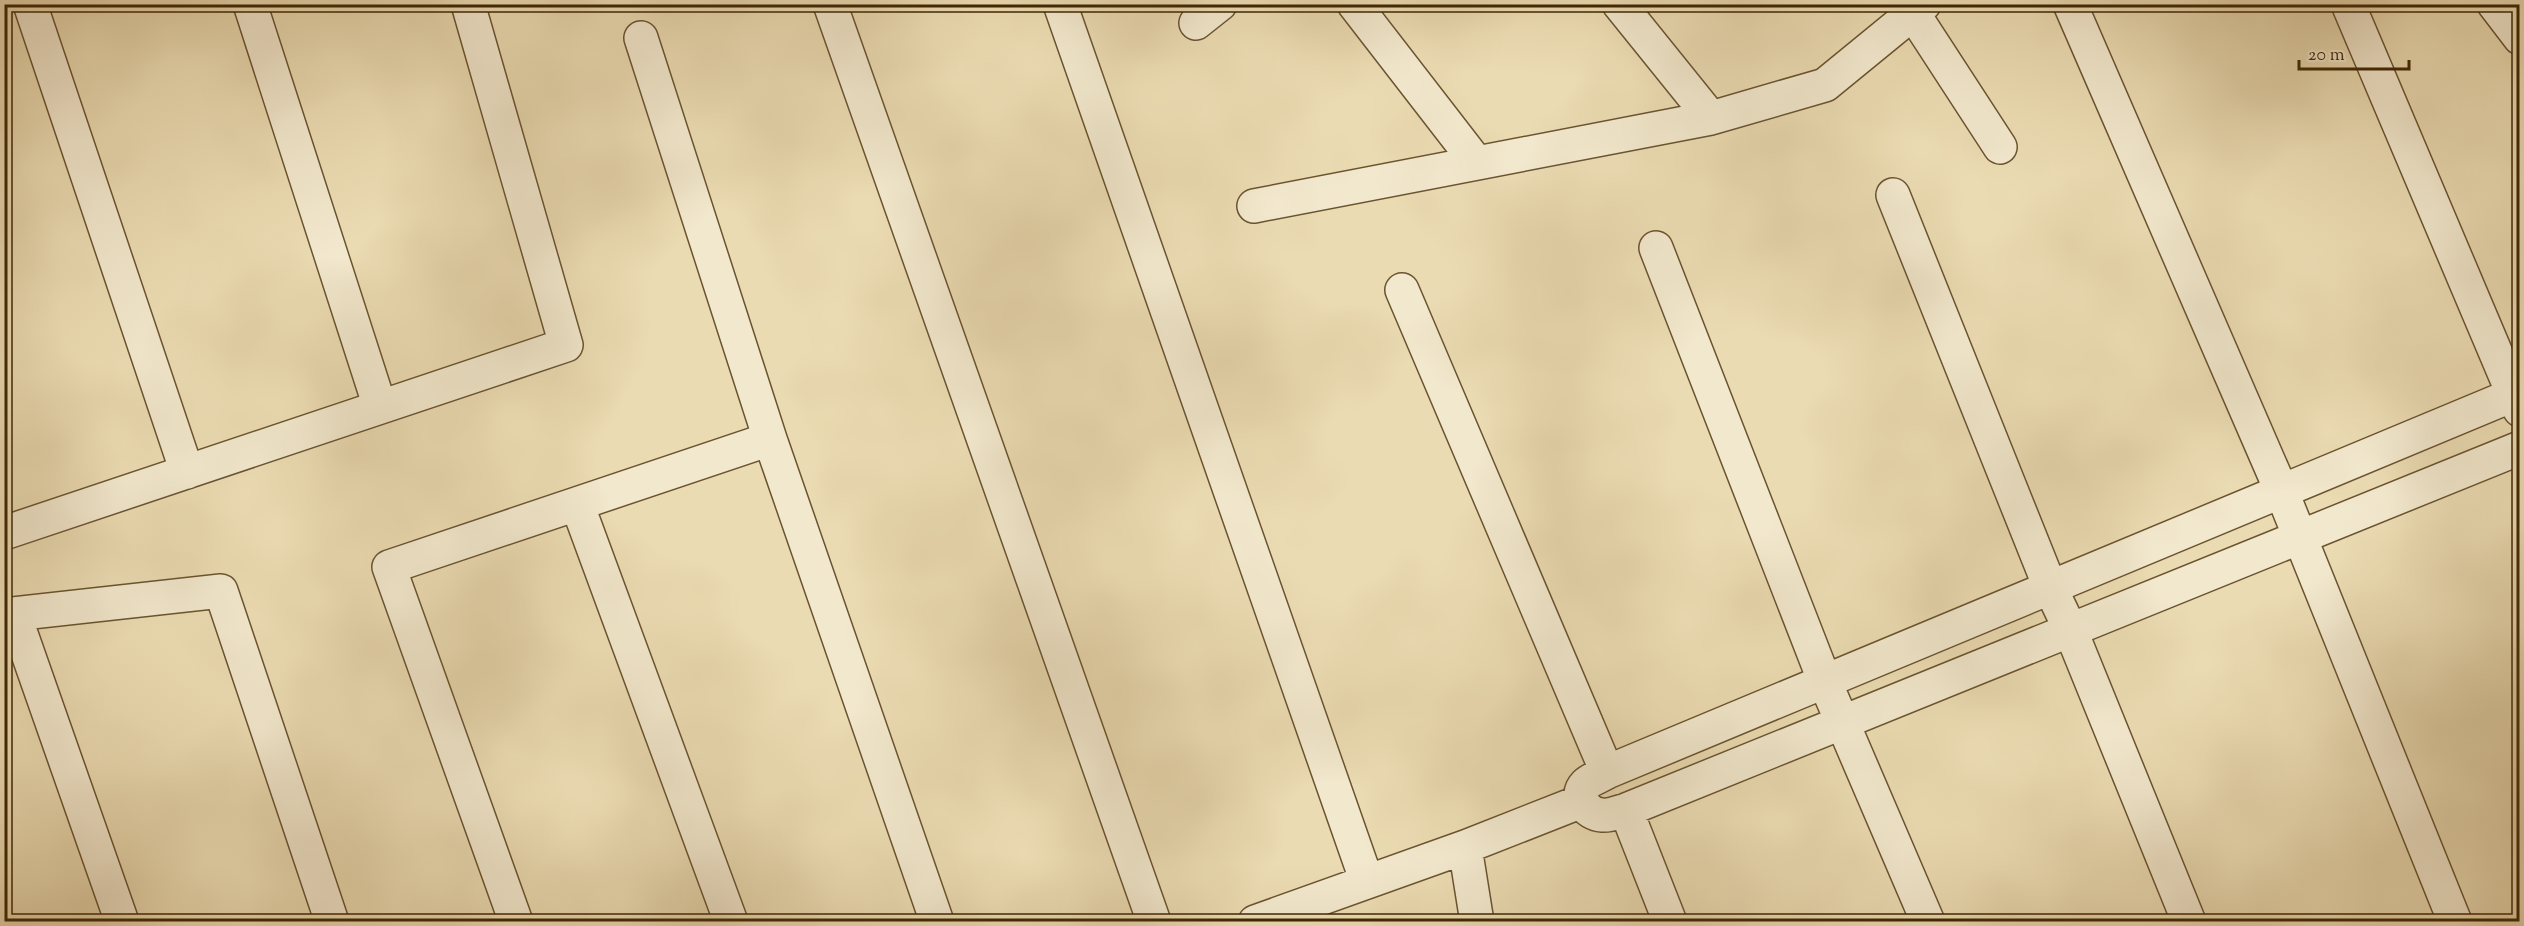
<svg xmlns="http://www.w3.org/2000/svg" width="2524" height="926" viewBox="0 0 2524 926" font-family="'Sorts Mill Goudy',serif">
<rect width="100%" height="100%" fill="#ebdbb2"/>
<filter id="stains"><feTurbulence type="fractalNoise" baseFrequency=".00333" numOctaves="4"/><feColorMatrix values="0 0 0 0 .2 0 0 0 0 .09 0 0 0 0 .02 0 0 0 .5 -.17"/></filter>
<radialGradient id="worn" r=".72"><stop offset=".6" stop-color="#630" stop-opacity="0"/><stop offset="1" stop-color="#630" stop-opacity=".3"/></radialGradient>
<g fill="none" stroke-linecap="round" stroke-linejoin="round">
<g stroke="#6a5430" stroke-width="36">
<path id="minor" d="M30,4l157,468
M250,4l130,403
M830,4l324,918
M1060,4l307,878
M1354,4l123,159
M1619,4l92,114
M1907,4l93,143
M2070,4l211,486 174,432
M2348,4l172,406
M1196,23l24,-19
M641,38l129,401 167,483
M1893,195l157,392 20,42 119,293
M1254,206l457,-88 114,-33 99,-81
M1656,248l169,434 103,240
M1402,290l205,482
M2520,392l-913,380c-6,4 -16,7 -21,12 -13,13 1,30 16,31 7,1 17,-3 24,-5l894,-362
M577,504l154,418
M4,533l562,-188 -98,-341
M14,614l108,308
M4,615l217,-24 111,331
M1626,810l44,112
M1465,847l12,75
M516,922l-127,-355 381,-128
M1255,922l210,-75 117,-46"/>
</g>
<g stroke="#6a5430" stroke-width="36">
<path id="tertiary" d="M2494,4l26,34"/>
</g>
<use href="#minor" stroke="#f2e8cd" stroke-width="33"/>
<use href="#tertiary" stroke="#f2e8cd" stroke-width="33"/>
</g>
<rect width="2524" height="926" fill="none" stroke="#ebdbb2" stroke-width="24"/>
<rect x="6" y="6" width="2512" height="914" fill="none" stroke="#3f2705" stroke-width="3"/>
<rect x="12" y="12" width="2500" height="902" fill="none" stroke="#3f2705" stroke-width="1.5"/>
<path d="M2299 60v9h110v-9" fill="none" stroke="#3f2705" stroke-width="3"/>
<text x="2308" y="60" font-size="18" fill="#3f2705" stroke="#f2e8cd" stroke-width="4.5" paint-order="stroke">20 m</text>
<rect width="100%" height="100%" filter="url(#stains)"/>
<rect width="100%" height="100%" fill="url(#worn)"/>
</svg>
